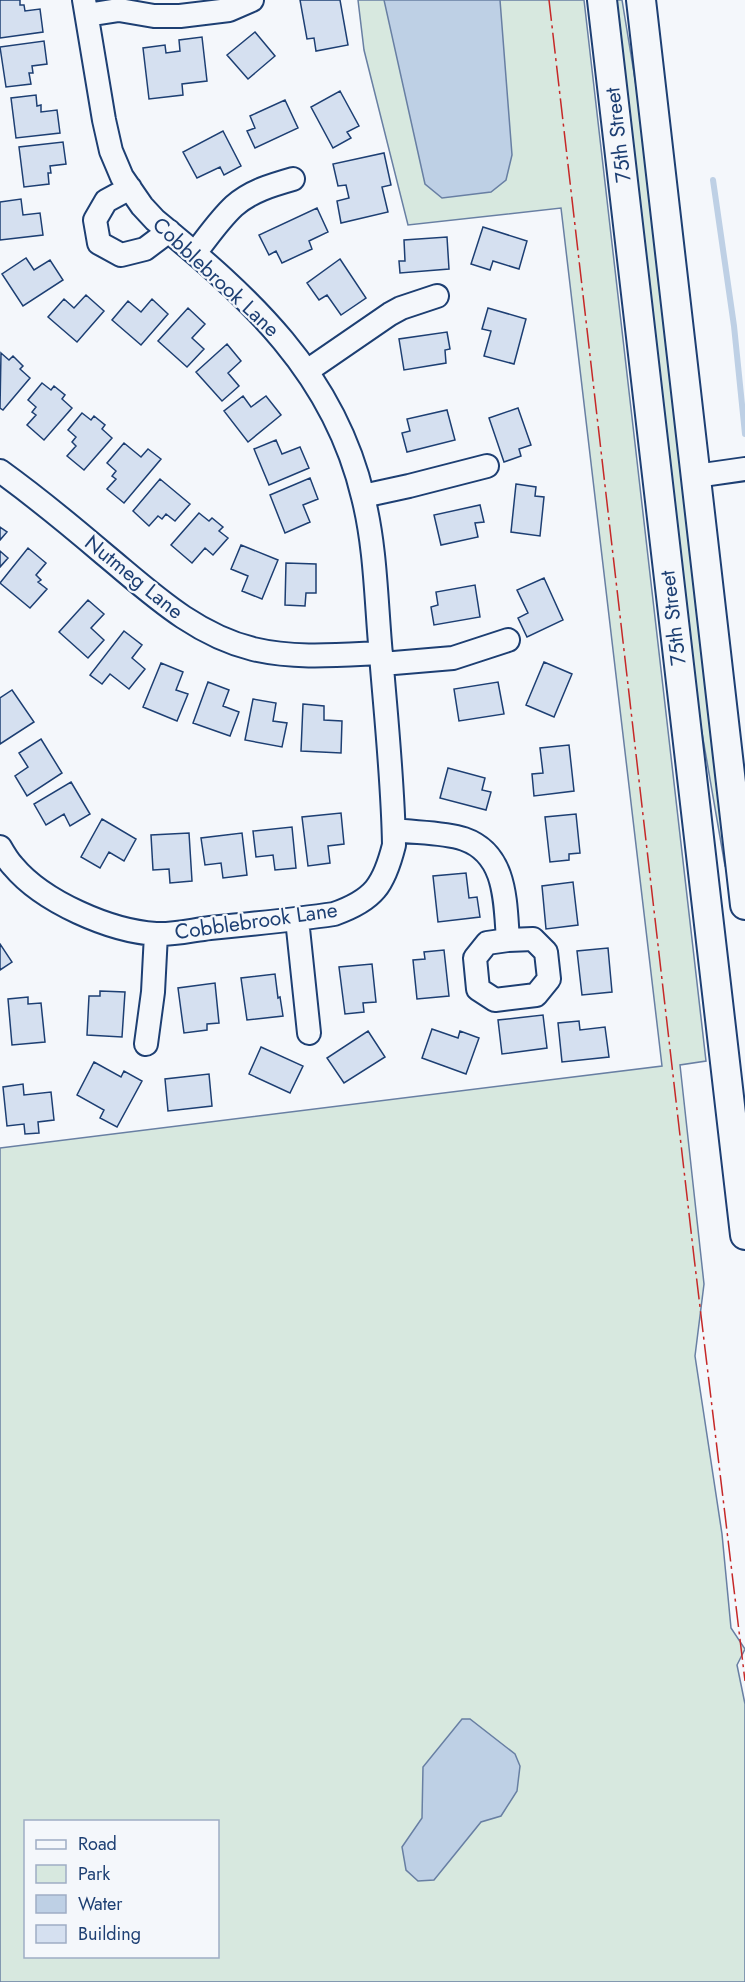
<svg xmlns="http://www.w3.org/2000/svg" width="745" height="1982" viewBox="0 0 745 1982" font-family="Jost,sans-serif">
<rect width="100%" height="100%" fill="#f4f7fb"/>
<path fill="#d7e8df" stroke="#687fa3" stroke-width="1.5" fill-rule="evenodd" d="M358,0h226l122,1061 -26,4 24,219 -9,72 27,178 9,94 14,21 -8,16 8,39v278h-745v-834l662,-82 -101,-858 -153,17 -44,-175zM26,1822h192v134h-192z
M616,0h6l18,110 87,756h-2l-28,-162z"/>
<path fill="#bed0e5" stroke="#687fa3" stroke-width="1.5" d="M384,0h116l12,155 -6,25 -15,12 -49,6 -17,-14z
M462,1719h8l45,35 5,12 -3,25 -16,25 -20,6 -47,58 -16,1 -12,-11 -4,-23 20,-29 1,-51z"/>
<g fill="none" stroke-linecap="round" stroke-linejoin="round">
<path stroke="#bed0e5" stroke-width="6" d="M713,180l21,146 11,108"/>
</g>
<path fill="#d5e0f0" stroke="#1d3f73" stroke-width="1.5" d="M0,0h20v5h4l1,6 15,-2 3,23 -43,6z
M300,0h40l8,45 -32,6 -2,-13 -7,1z
M255,32l20,24 -27,23 -21,-24z
M202,37l5,44 -25,3 1,11 -34,4 -6,-51 22,-3 1,8 14,-2 -1,-11z
M44,41l3,23 -15,2 1,7h-4l2,11 -25,3 -6,-40z
M340,91l19,35 -12,6 4,6 -18,10 -22,-41z
M36,95l1,11 4,-1v7l16,-2 3,23 -44,5 -5,-40z
M285,100l13,28 -43,20 -8,-17 8,-3 -5,-12z
M223,131l18,35 -17,9 -4,-8 -23,11 -14,-26z
M63,142l3,22 -16,2 1,7h-3l1,11 -25,3 -5,-40z
M384,153l7,32 -9,2 6,25 -47,11 -4,-22 12,-3 -3,-13 -8,1 -5,-22z
M21,199l2,16 17,-2 3,22 -43,5v-38z
M317,208l11,24 -19,9 3,8 -30,14 -6,-12 -7,4 -10,-20z
M483,227l44,14 -8,28 -26,-8 -3,9 -19,-6z
M447,237l2,32 -49,4 -1,-12h6l-1,-21z
M26,258l8,12 16,-10 13,20 -40,26 -21,-32z
M340,259l26,39 -25,17 -14,-20 -8,5 -12,-17z
M86,295l18,16 -27,31 -29,-25 16,-18 10,9z
M152,299l16,15 -27,31 -29,-25 16,-19 13,11z
M188,308l17,16 -13,14 12,11 -17,18 -29,-26z
M488,308l38,11 -12,45 -30,-8 7,-25 -9,-2z
M447,332l3,17 -5,1 1,13 -42,7 -5,-31z
M227,344l14,17 -13,12 11,13 -17,15 -26,-29z
M1,353l8,7 4,-4 10,10 -3,3 10,9 -27,32 -3,-2z
M42,383l9,7 3,-4 11,9 -3,4 10,9 -28,32 -17,-15 9,-10 -4,-3 4,-5 -8,-7z
M243,396l8,11 15,-11 15,19 -33,27 -24,-31z
M518,408l13,37 -12,4 2,7 -17,6 -15,-44z
M447,410l8,30 -48,12 -5,-19 8,-2 -3,-12z
M82,413l9,7 3,-4 11,9 -3,4 10,9 -28,32 -17,-14 9,-10 -4,-4 4,-5 -8,-7z
M276,440l6,14 18,-7 9,21 -40,17 -15,-36z
M124,443l17,14 7,-8 13,10 -37,44 -17,-14 9,-10 -4,-3 4,-5 -9,-8z
M310,478l8,21 -15,6 7,17 -25,11 -15,-38z
M160,479l30,25 -15,17 -9,-7 -4,5 -4,-3 -9,10 -16,-15z
M516,484l20,3 -1,9 9,1 -4,39 -29,-4z
M480,505l4,17 -9,1 3,14 -37,8 -7,-30z
M199,513l10,8 3,-3 11,9 -4,4 9,7 -15,17 -8,-7 -13,15 -21,-18z
M0,527l7,5 -7,8z
M241,545l37,15 -16,39 -20,-8 6,-15 -17,-7z
M28,548l18,15 -10,12 5,5 -3,2 9,7 -17,19 -30,-25z
M0,551l8,7 -8,9z
M286,563l30,1v29h-10l-1,13 -20,-1z
M544,578l19,42 -36,17 -9,-19 10,-5 -11,-23z
M475,585l5,32 -46,8 -3,-18 7,-2 -2,-13z
M88,600l16,14 -13,14 13,12 -16,18 -29,-26z
M124,631l18,14 -10,13 13,11 -16,20 -19,-15 -8,10 -12,-9z
M544,662l28,12 -18,43 -28,-12z
M161,663l22,9 -7,18 12,4 -11,27 -34,-14z
M208,682l21,8 -6,16 16,6 -9,24 -37,-13z
M498,682l6,32 -45,7 -5,-32z
M12,690l22,32 -34,22v-46z
M253,699l23,4 -3,18 14,2 -5,24 -37,-7z
M303,704l21,2v14l18,1 -1,32 -40,-2z
M41,739l21,34 -35,23 -12,-20 13,-9 -9,-14z
M569,745l5,46 -40,5 -2,-22 11,-1 -3,-25z
M448,768l37,10 -3,12 9,2 -5,18 -46,-12z
M71,782l19,32 -20,12 -6,-12 -18,11 -12,-21z
M341,813l3,31 -16,2 2,17 -22,3 -6,-49z
M576,814l4,39 -11,1v6l-19,2 -5,-45z
M102,819l34,20 -12,22 -15,-9 -9,16 -19,-11z
M292,827l4,41 -21,2 -2,-15 -17,2 -3,-26z
M189,833l3,48 -22,2 -1,-14 -16,1 -2,-35z
M242,833l5,42 -24,3 -2,-15 -16,2 -4,-27z
M466,873l3,25 8,-1 3,20 -42,5 -5,-46z
M573,882l5,43 -32,4 -4,-43z
M0,944l12,18 -12,8z
M608,948l4,44 -30,3 -5,-44z
M444,950l5,46 -32,3 -4,-39 12,-1 -1,-7z
M372,964l4,38 -13,1 1,9 -19,2 -6,-47z
M275,974l3,24 2,-1 3,19 -36,4 -6,-42z
M215,983l4,40 -12,1v6l-23,3 -6,-45z
M100,991l25,1 -3,45 -35,-2 2,-39h11z
M28,997v7l13,-1 4,39 -33,3 -4,-46z
M543,1015l4,33 -45,6 -4,-34z
M579,1021l1,9 25,-3 4,30 -47,5 -4,-39z
M432,1029l26,9 2,-7 19,7 -13,36 -44,-16z
M368,1031l17,26 -41,26 -17,-25z
M261,1047l42,19 -13,27 -41,-19z
M94,1062l27,15 3,-6 18,10 -25,46 -17,-9 4,-8 -27,-15z
M209,1074l3,32 -44,5 -3,-32z
M23,1084l1,11 27,-3 3,28 -16,2 1,11 -14,1 -1,-10 -17,2 -4,-39z"/>
<g fill="none" stroke-linecap="round" stroke-linejoin="round">
<g stroke="#1d3f73" stroke-width="26">
<path id="minor" d="M87,15l32,-5 35,6h26l49,-6 23,-10
M130,188l-24,13 -11,19 4,23 22,12 24,-6 24,-18
M195,253c12,-15 24,-33 39,-47 17,-15 38,-21 59,-27
M307,371l83,-57 11,-6 36,-12
M0,471c36,26 70,54 104,83 46,38 89,80 149,95 42,10 85,6 128,4
M696,476l49,-7
M363,496l46,-10 78,-20
M382,664l71,-6 55,-18
M394,830c23,3 49,2 70,9 43,15 41,63 44,101l-21,3 -12,15 3,31 17,11 41,-5 13,-16 -3,-27 -13,-13 -25,1
M0,847c4,7 8,14 13,19 30,36 97,65 143,68 17,1 37,-4 54,-6 42,-4 83,-8 124,-14 40,-14 50,-29 60,-69 -1,-63 -8,-127 -13,-190 -5,-52 -5,-107 -18,-158 -29,-124 -114,-200 -208,-277l-13,-14 -20,-29 -11,-26 -7,-31 -20,-120
M297,919l12,114
M146,1044l7,-52 3,-58"/>
</g>
<g stroke="#1d3f73" stroke-width="32">
<path id="major" d="M602,0l143,1235
M641,0l104,905"/>
</g>
<use href="#minor" stroke="#f4f7fb" stroke-width="22"/>
<use href="#major" stroke="#f4f7fb" stroke-width="28"/>
<path stroke="#c62828" stroke-width="1.5" stroke-dasharray="21 4.5 3 4.5" stroke-linecap="butt" d="M549,0l145,1257 51,424"/>
</g>
<g text-anchor="middle" stroke-width="4.5" stroke-linejoin="round" paint-order="stroke">
<g font-size="21" fill="#1d3f73" stroke="#f4f7fb">
<text transform="translate(618 135) rotate(-97)" y="7">75th Street</text>
<text transform="translate(216 277) rotate(43)" y="7">Cobblebrook Lane</text>
<text transform="translate(134 577) rotate(39)" y="7">Nutmeg Lane</text>
<text transform="translate(673 618) rotate(-97)" y="7">75th Street</text>
<text transform="translate(256 921) rotate(-8)" y="7">Cobblebrook Lane</text>
</g>
</g>
<rect x="24" y="1820" width="195" height="138" fill="#f4f7fb" stroke="#9eadc5" stroke-width="1.5"/>
<rect x="36" y="1840" width="30" height="9" fill="#f4f7fb" stroke="#9eadc5" stroke-width="1.5"/>
<text x="78" y="1850" font-size="18" fill="#1d3f73">Road</text>
<rect x="36" y="1865" width="30" height="18" fill="#d7e8df" stroke="#9eadc5" stroke-width="1.5"/>
<text x="78" y="1880" font-size="18" fill="#1d3f73">Park</text>
<rect x="36" y="1895" width="30" height="18" fill="#bed0e5" stroke="#9eadc5" stroke-width="1.5"/>
<text x="78" y="1910" font-size="18" fill="#1d3f73">Water</text>
<rect x="36" y="1925" width="30" height="18" fill="#d5e0f0" stroke="#9eadc5" stroke-width="1.5"/>
<text x="78" y="1940" font-size="18" fill="#1d3f73">Building</text>
</svg>
